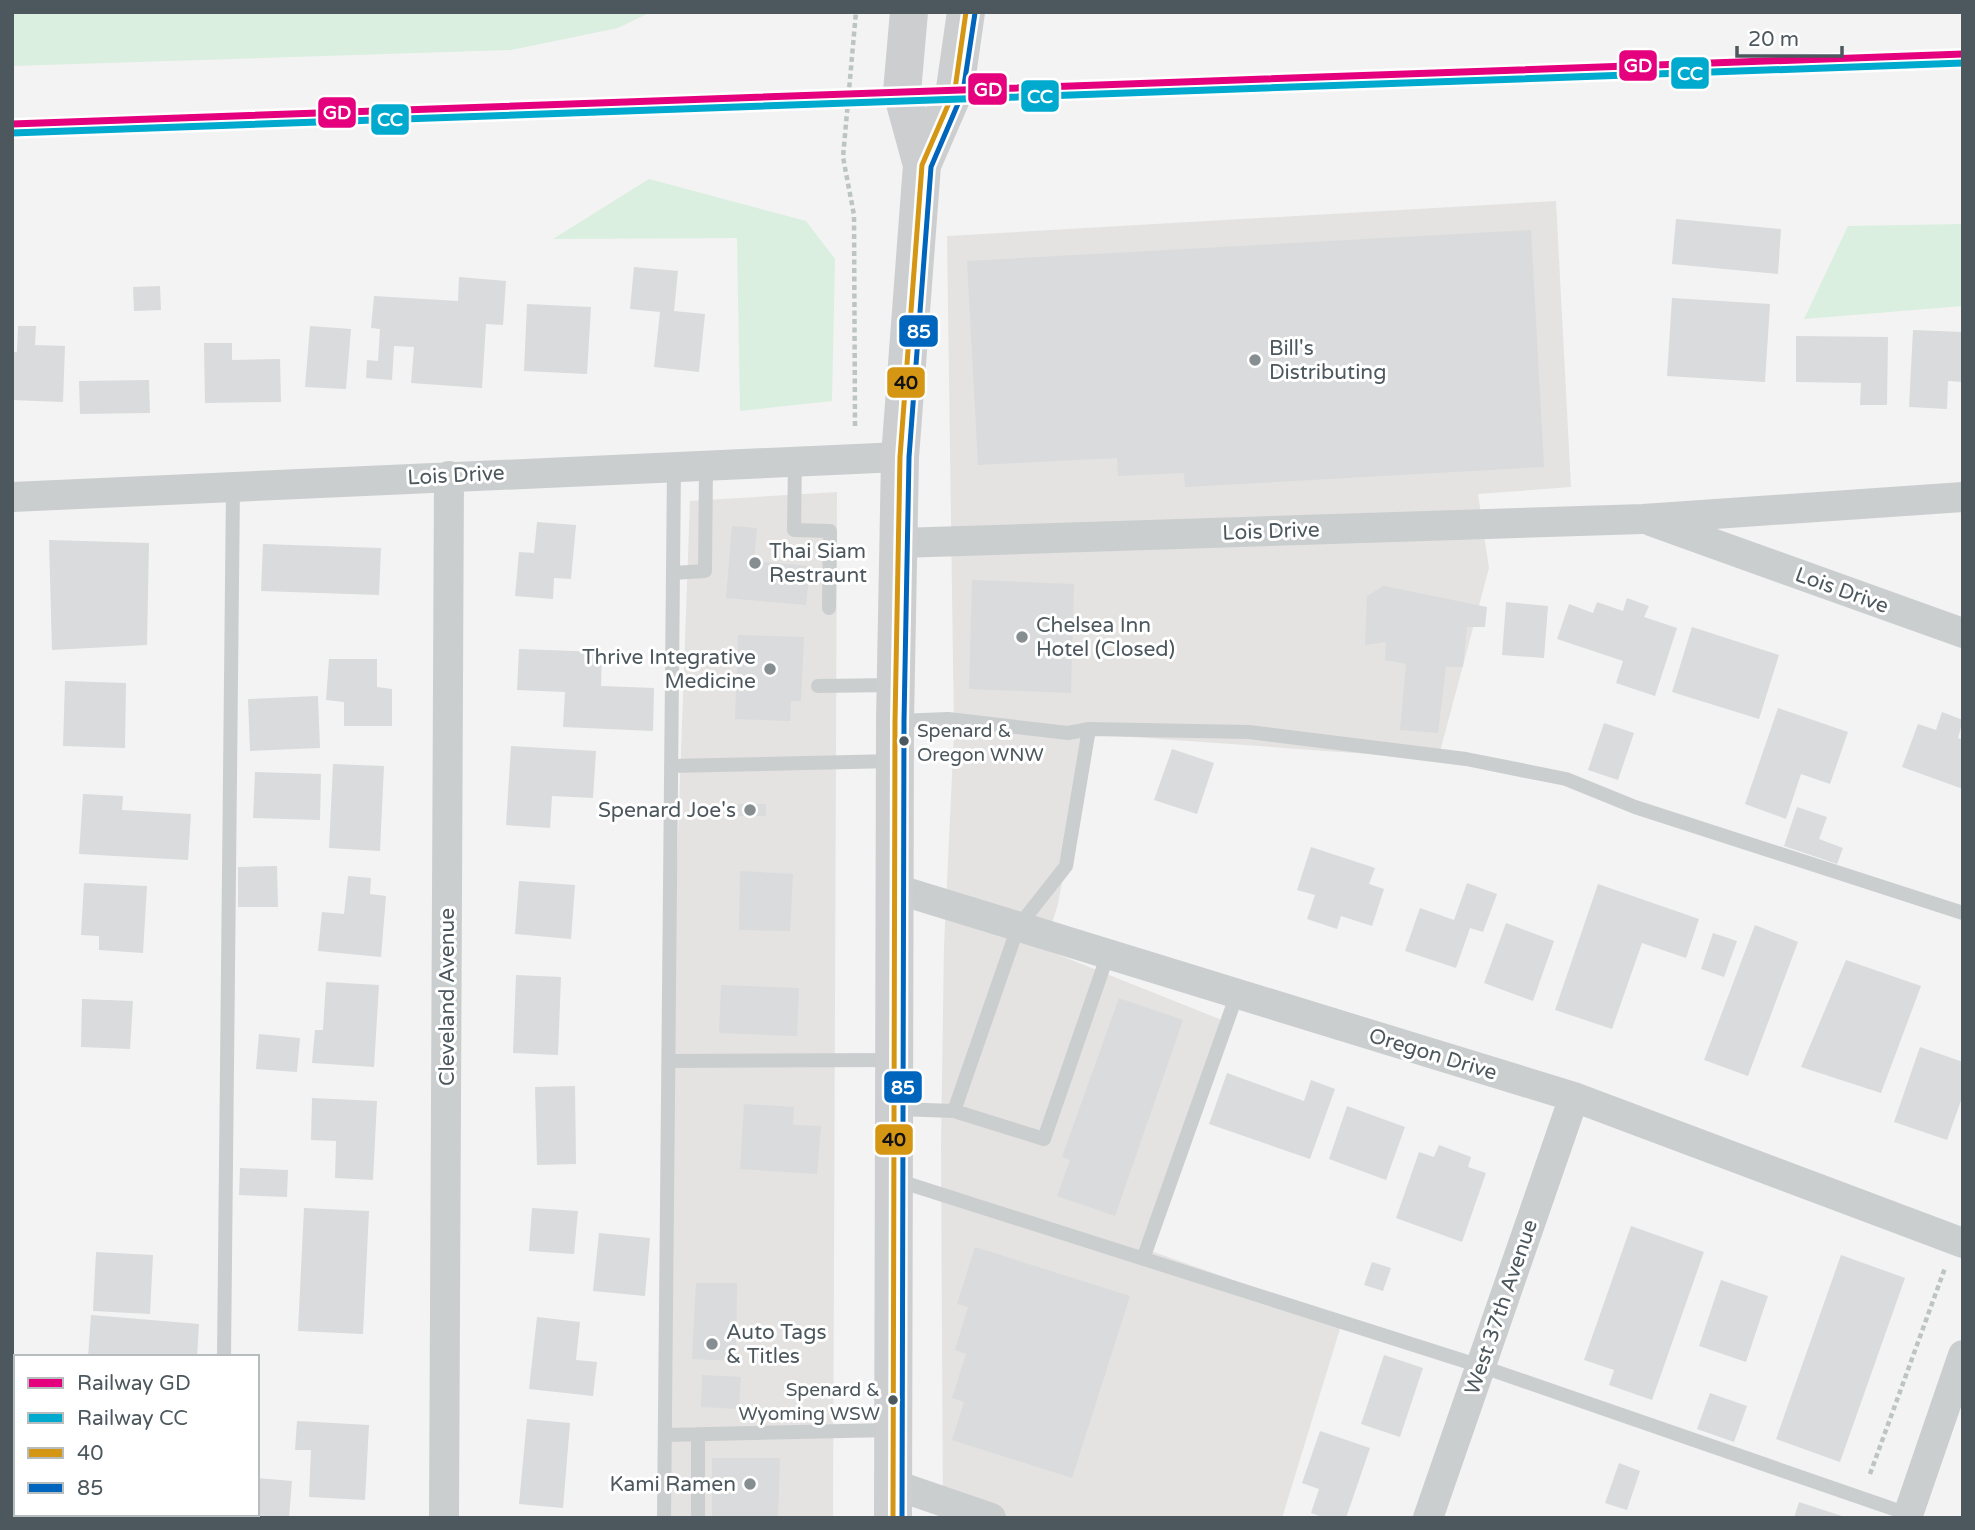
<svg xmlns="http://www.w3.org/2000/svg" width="1975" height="1530" viewBox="0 0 1975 1530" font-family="'Varela Round',sans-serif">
<rect width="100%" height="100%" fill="#f3f3f3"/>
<path fill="#e4e3e1" d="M1556,201l15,286 -93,7 11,74 -51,191 -348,-25 -32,170 -14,45 188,75 -81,227 192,68 -61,199h-339l-2,-372 3,-200 10,-213 -7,-497z
M837,492l-4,1026h-166l9,-626 14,-391z"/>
<path fill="#daefdf" d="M12,12h639l-33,16 -107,22 -499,16z
M649,179l157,42 29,38 -3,142 -92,10 -3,-173 -184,1z
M1963,224v82l-159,13 44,-93z"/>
<path fill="#d9dbdc" d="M1676,219l105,10 -3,45 -106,-10z
M1531,230l13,237 -359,20 -1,-14 -66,3 -1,-18 -139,7 -11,-204z
M634,267l44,4 -4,40 31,3 -6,58 -45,-5 6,-55 -30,-3z
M459,277l47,4 -3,44 -17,-1 -4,64 -71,-5 3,-36 -20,-1 -2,34 -26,-2 1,-18 11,1 2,-32 -9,-1 3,-32 84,5z
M160,286l1,24 -27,1 -1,-24z
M1672,298l98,6 -5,78 -98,-6z
M527,304l64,3 -4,67 -63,-3z
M18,326h18l-1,19 30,1 -2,56 -51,-2v-48h5z
M310,326l41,3 -5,60 -41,-2z
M1913,330l50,2v50l-15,-1 -1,28 -38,-2z
M1796,336l92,1 -1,68h-27l1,-22 -65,-1z
M204,343h28v17l48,-1 1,43 -76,1z
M149,380l1,33 -70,1 -1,-33z
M537,522l39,3 -5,54 -17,-1 -1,21 -38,-3 4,-44 15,1z
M732,526l25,2 -3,33 56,5 -4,39 -80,-7z
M49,540l100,3 -2,102 -95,5z
M263,544l118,4 -2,47 -118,-4z
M972,580l102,4 -3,109 -102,-4z
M1384,586l103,21 -2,20h-18l-4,40h-17l-8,66 -38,-3 6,-66 -21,-4 1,-18 -21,3 2,-49z
M1627,598l22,8 -5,11 33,11 -22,68 -39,-13 7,-22 -66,-22 12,-35 24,9 4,-11 26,9z
M1506,602l42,4 -4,52 -42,-3z
M1692,627l87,28 -20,64 -87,-27z
M738,635l66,2 -3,64h-10l-1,20 -55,-2z
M519,649l83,3 -1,34 53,2 -1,43 -90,-4 2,-35 -48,-2z
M329,659h48v28l15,2v37h-48v-24l-18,-2z
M65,681l61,2 -1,65 -62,-2z
M318,696l2,52 -70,3 -2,-52z
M1778,708l70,24 -18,52 -29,-10 -15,45 -41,-15z
M1942,712l21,8 -5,18 5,2v49l-61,-22 16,-43 18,6z
M1604,723l30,10 -16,47 -30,-10z
M511,746l85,5 -3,47 -41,-2 -2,32 -44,-3z
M1172,749l42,14 -17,51 -43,-14z
M333,764l51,2 -4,85 -51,-3z
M255,772l66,2 -1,46 -67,-2z
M83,794l40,2 -1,14 69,4 -3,46 -109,-6z
M735,804h31v12h-31z
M1797,807l30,10 -8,22 24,9 -6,16 -53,-18z
M1311,847l64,21 -6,16 15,5 -12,37 -31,-10 -4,13 -30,-10 8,-24 -18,-5z
M277,866l1,41h-40v-40z
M740,871l53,3 -3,57 -51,-1z
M348,876l23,2 -1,16 16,2 -5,61 -63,-6 4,-39 22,2z
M519,881l56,4 -4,54 -56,-5z
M84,883l63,3 -4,67 -44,-3v-14l-18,-1z
M1467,883l30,11 -14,38 -13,-4 -14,40 -51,-17 15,-43 34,12z
M1598,884l101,35 -13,39 -44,-15 -30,86 -57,-19z
M1506,923l48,18 -21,60 -49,-18z
M1755,925l43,17 -50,134 -44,-16z
M1713,933l24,8 -13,36 -23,-8z
M1846,960l75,26 -40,107 -80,-26z
M516,975l45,2 -3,78 -45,-2z
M326,982l53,3 -5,82 -62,-4 3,-33h8z
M721,985l78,3 -2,48 -78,-3z
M1119,998l64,22 -68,196 -58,-20 13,-36 -8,-3z
M82,999l51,2 -3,48 -49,-2z
M259,1034l41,4 -3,34 -41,-3z
M1920,1047l43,15v33l-16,45 -53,-18z
M1227,1073l77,28 7,-21 24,9 -25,70 -101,-35z
M575,1086l1,78 -39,1 -2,-78z
M312,1098l65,3 -4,79 -38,-2 1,-37 -25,-1z
M744,1104l50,3 -1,18 28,1 -4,48 -77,-5z
M1347,1106l58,21 -19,53 -57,-21z
M1439,1145l32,12 -3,10 18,6 -24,69 -66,-24 23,-66 15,5z
M240,1168l48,2 -1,27 -48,-2z
M304,1208l65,3 -6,123 -65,-3z
M532,1208l46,3 -4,43 -45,-3z
M1631,1226l73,26 -52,148 -43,-15 5,-15 -30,-10z
M599,1233l51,5 -5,58 -52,-5z
M975,1247l155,49 -58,182 -120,-38 12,-38 -12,-4 14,-44 -11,-4 13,-43 -11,-3z
M96,1252l57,3 -3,59 -57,-3z
M1841,1255l64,23 -65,184 -64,-23z
M1372,1262l19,6 -8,23 -19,-6z
M1721,1280l47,16 -22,66 -47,-16z
M696,1283h41l-1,78 -44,-2z
M91,1315l108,9 -2,33h-109z
M537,1317l43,5 -4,38 21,2 -4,34 -64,-7z
M1384,1355l39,13 -23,69 -39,-13z
M702,1375l39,2 -2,32 -38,-2z
M1710,1393l37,13 -13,36 -37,-13z
M527,1419l43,4 -7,85 -44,-4z
M297,1421l72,4 -4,75 -56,-3 2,-47h-16z
M1320,1431l50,17 -24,70h-21l-14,-5 8,-24 -17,-6z
M712,1458h68l-2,60h-66z
M1619,1463l21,8 -13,39 -22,-7z
M257,1478l35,3 -3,37h-51l1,-4h18z
M1799,1502l46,15v1h-51z
M67,1514h106l-1,4h-106z"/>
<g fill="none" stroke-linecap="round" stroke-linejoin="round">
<path stroke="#bcc5c1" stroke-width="4.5" stroke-dasharray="5 3.5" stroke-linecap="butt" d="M855,426l-1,-211 -11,-58 13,-145
M1870,1474l75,-206"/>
<path stroke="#cbcecf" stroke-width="14" d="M795,461l-1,69 36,1 -1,77
M673,573l32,-2 1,-106
M818,686l76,-1
M898,721l50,-2 120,14 21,-4 -23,137 -48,61 -64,184
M1089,729l160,3 217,27 100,20 69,28 328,106
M671,766l223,-5
M669,1061l225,-1
M897,1109l57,2 90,28 64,-185
M896,1180l584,186 428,148
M1143,1259l94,-265
M224,1357l9,-871
M698,1434v84
M665,1435l225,-5
M223,1518v-4
M664,1518l10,-1052"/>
<path stroke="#cbcecf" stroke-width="30" d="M12,497l888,-40
M1653,522l310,111
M899,543l744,-24 320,-22
M896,889l678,208 389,146
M895,1485l96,33
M444,1518l5,-1042
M1428,1518l146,-421
M1907,1518l56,-163"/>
<path stroke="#ccced0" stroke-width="38" d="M909,12l-7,80 20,73
M893,1518l2,-797 5,-264 22,-292 33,-76 11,-77"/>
<g stroke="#fff" stroke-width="10">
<path id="bus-1" d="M893,1518l2,-797 5,-264 22,-292 33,-76 11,-77"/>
</g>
<g stroke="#fff" stroke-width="10">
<path id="bus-2" d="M902,1518l2,-797 5,-264 22,-290 32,-75 12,-79"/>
</g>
<use href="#bus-1" stroke="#d59613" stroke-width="5"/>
<use href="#bus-2" stroke="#0065bd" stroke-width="5"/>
<g stroke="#fff" stroke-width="12">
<path id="rail-1" d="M12,124l1951,-70"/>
</g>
<g stroke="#fff" stroke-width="12">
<path id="rail-2" d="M12,133l1951,-70"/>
</g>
<use href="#rail-1" stroke="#e5007d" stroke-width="7"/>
<use href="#rail-2" stroke="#00a9ce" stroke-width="7"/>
</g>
<g fill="#868e92" stroke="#fff" stroke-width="2.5">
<circle cx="1255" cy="360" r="7"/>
<circle cx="755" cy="563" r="7"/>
<circle cx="1022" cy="637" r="7"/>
<circle cx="770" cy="669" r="7"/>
<circle cx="750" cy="810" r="7"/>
<circle cx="712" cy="1344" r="7"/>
<circle cx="750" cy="1484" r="7"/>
</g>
<g fill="#4c585e" stroke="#fff" stroke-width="2.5">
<circle cx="904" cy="741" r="6"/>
<circle cx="893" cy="1400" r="6"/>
</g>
<g text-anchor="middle" stroke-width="6" stroke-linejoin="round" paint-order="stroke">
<g font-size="19" fill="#4c585e" stroke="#fff" text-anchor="start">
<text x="917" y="737">Spenard &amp;<tspan x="917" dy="24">Oregon WNW</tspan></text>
<text x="880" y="1396" text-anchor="end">Spenard &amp;<tspan x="880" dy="24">Wyoming WSW</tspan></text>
</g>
<g font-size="21" fill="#4c585e" stroke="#fff" text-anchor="start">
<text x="1269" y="355">Bill's<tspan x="1269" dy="24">Distributing</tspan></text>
<text x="769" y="558">Thai Siam<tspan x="769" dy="24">Restraunt</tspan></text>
<text x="1036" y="632">Chelsea Inn<tspan x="1036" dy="24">Hotel (Closed)</tspan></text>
<text x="756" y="664" text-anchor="end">Thrive Integrative<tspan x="756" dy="24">Medicine</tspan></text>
<text x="736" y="817" text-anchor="end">Spenard Joe's</text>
<text x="726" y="1339">Auto Tags<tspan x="726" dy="24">&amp; Titles</tspan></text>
<text x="736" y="1491" text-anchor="end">Kami Ramen</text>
</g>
<g font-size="21" fill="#4c585e" stroke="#fff">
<text transform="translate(456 475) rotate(-3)" y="7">Lois Drive</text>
<text transform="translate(1271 531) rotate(-2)" y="7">Lois Drive</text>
<text transform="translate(1842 590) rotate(20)" y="7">Lois Drive</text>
<text transform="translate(447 997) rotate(-90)" y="7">Cleveland Avenue</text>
<text transform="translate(1433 1054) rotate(17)" y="7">Oregon Drive</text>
<text transform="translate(1501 1307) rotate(-71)" y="7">West 37th Avenue</text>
</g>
</g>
<g stroke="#fff" stroke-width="2.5">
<rect x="1618" y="49" width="40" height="33" rx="7" fill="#e5007d"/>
<rect x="1670" y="56" width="40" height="34" rx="7" fill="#00a9ce"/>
<rect x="967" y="72" width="41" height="34" rx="7" fill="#e5007d"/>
<rect x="1020" y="79" width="40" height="34" rx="7" fill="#00a9ce"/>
<rect x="317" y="96" width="40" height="33" rx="7" fill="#e5007d"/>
<rect x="370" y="103" width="40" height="33" rx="7" fill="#00a9ce"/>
<rect x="898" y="314" width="41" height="34" rx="7" fill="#0065bd"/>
<rect x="886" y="366" width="40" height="33" rx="7" fill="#d59613"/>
<rect x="883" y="1070" width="40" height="34" rx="7" fill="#0065bd"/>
<rect x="874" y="1123" width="40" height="33" rx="7" fill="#d59613"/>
</g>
<g font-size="19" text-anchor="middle" font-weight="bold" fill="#fff">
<text x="1638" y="72">GD</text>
<text x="1690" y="80">CC</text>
<text x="988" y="96">GD</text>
<text x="1040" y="103">CC</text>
<text x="337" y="119">GD</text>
<text x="390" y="126">CC</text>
<text x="919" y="338">85</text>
<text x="903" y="1094">85</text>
</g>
<g font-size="19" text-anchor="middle" font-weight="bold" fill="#111">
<text x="906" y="389">40</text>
<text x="894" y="1146">40</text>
</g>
<rect width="1975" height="1530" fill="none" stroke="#4c585e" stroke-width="28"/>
<rect x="14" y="1355" width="245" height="161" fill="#ffffff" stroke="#b7bcbf" stroke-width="2"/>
<rect x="28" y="1378" width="35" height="10" fill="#e5007d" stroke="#b7bcbf" stroke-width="2"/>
<text x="77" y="1390" font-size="21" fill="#4c585e">Railway GD</text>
<rect x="28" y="1413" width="35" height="10" fill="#00a9ce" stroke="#b7bcbf" stroke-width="2"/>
<text x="77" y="1425" font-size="21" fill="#4c585e">Railway CC</text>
<rect x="28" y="1448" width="35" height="10" fill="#d59613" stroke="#b7bcbf" stroke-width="2"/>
<text x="77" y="1460" font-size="21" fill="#4c585e">40</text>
<rect x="28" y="1483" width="35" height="10" fill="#0065bd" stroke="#b7bcbf" stroke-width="2"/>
<text x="77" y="1495" font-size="21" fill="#4c585e">85</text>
<path d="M1737 46v10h105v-10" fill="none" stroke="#4c585e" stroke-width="3.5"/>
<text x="1748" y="46" font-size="21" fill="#4c585e" stroke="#ffffff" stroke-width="5" paint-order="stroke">20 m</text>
</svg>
